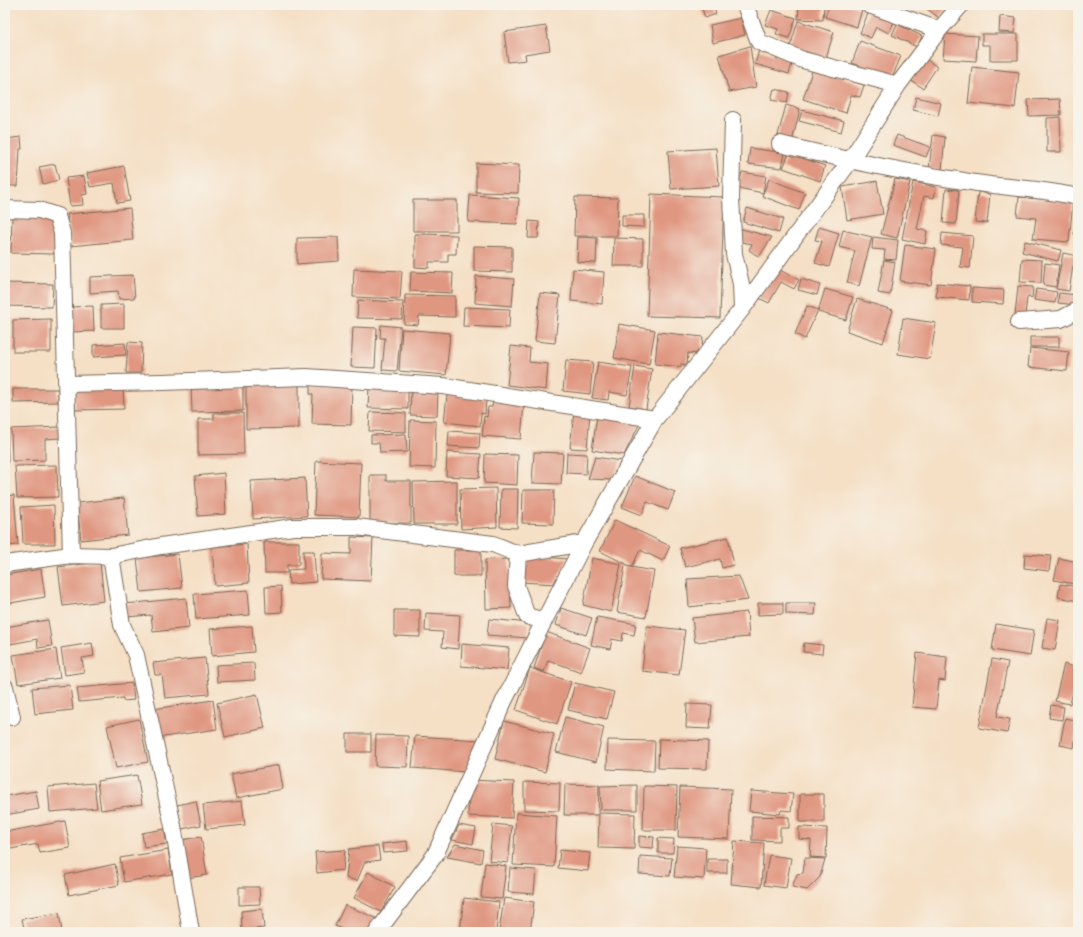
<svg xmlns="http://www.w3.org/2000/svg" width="1083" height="937" viewBox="0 0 1083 937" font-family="'Old Standard TT',serif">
<rect width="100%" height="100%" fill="#f7f3e8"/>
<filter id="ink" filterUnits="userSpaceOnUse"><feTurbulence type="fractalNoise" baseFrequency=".025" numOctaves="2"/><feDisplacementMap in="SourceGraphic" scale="8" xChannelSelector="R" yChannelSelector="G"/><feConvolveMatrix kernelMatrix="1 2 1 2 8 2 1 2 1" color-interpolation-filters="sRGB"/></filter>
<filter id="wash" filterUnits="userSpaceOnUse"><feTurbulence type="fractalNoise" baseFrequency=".012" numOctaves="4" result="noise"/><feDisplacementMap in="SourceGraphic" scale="16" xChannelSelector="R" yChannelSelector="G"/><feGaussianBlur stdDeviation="0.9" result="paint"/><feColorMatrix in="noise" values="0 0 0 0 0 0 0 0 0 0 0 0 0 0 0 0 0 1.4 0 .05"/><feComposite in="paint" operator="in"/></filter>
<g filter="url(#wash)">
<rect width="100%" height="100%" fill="#f5dfc5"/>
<g id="blocks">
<path fill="#e09781" d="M701,5h12l3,9 -11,4z
M753,5h20v1l-19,3z
M799,5h25l-1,15 -25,-1z
M829,5h22l11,4 -5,18 -32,-10z
M926,5h23l-10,13 -14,-11z
M771,10l25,8 -7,20 -13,-4 2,-5 -13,-4z
M869,11l25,11 -5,11 -13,-6 -5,11 -11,-5z
M1000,16l16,2 -2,15 -15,-1z
M741,18l4,17 -32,8 -3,-18z
M798,21l36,11 -8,26 -36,-11z
M897,24l25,12 -5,11 -25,-12z
M546,26l4,24 -25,4 1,6 -18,2 -4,-30z
M945,34l33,2 -2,25 -33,-2z
M982,34h36v26h-28v-15h-8z
M860,41l41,15 -9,22 -40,-15z
M750,46l6,41 -27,5 -10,-37z
M759,50l34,10 -4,14 -34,-10z
M925,58l12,9 -14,21 -13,-8z
M972,67l47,5 -4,36 -47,-5z
M813,68l51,17 -4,12 -9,-2 -5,18 -43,-14z
M774,89l15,3 -2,11 -16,-3z
M916,97l25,6 -3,13 -25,-6z
M1060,99l1,16 -32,1 -1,-16z
M786,105l14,4 -8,33 -15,-3z
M802,110l42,11 -3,11 -42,-11z
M1060,117l1,35h-14v-34z
M897,135l33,12 -4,10 -33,-12z
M933,135l12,2 -3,33 -13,-1z
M21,137l1,12h-2l-2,37h-13v-47z
M716,148l3,38 -48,3 -3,-38z
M750,148l35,5 -3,15 -34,-4z
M789,153l36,13 -5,15 -37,-13z
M476,163l43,2 -1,28 -42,-1z
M55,164l4,16 -16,4 -4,-17z
M124,166l6,35 -13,2 -3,-20 -24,4 -3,-14z
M742,172l24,4 -3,17 -25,-5z
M84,176l3,18 -5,1 1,10 -13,1 -4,-28z
M769,179l36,14 -6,17 -37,-14z
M895,179l15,3 -13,56 -16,-4z
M877,181l6,33 -36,6 -5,-33z
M913,182l23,5 -2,11 -10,-2 -7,33 10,2 -2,13 -23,-5z
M946,189l13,1 -3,34 -13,-1z
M978,192l12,2 -3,29 -12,-1z
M651,194l73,3 -4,121 -73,-2z
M470,195l49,3 -2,26 -49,-2z
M575,197l43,1 -1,38h-43z
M1019,197l54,5 -4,40 -36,-3 3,-21 -19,-2z
M413,200h44v31h-44z
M1077,207h1v28l-4,-1z
M130,208l3,32 -63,6 -3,-32z
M747,208l36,11 -4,14 -36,-11z
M622,215h22v12l-22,-1z
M12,217l43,1 -1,36 -43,-1z
M529,221l10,1 -1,16h-10z
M819,227l20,6 -10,34 -14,-4 7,-22 -7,-1z
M738,228l34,9 -13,20 -10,-7 3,-6 -15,-3z
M843,230l29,7 -13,49 -12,-3 8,-32 -16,-4z
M942,233l31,3 -3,32 -10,-1 3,-20 -22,-2z
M415,234l42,1 -1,19h-8v8h-19v6l-14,-1z
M338,237l1,24 -42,3v-26z
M578,237l19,1 -1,25 -19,-1z
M873,237l25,3 -2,20 -12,-1 1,-9 -13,-1z
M614,238l29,1v27h-30z
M1025,241l36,9 -3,11 -36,-9z
M905,245l31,4 -5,36 -31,-4z
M474,246l38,1v25l-38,-1z
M1063,253l15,3v11l-5,-1 -4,25 -13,-2z
M1022,259l20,1 -1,23 -21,-1z
M884,260l11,2 -5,33 -12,-2z
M1045,263l14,2 -3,22 -13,-2z
M776,268l23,12 -5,9 -13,-7 -12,21 -10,-5z
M354,269l48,2 -2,28 -47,-2z
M573,269l31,3 -2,32 -31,-3z
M411,272l42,1 -1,20 -42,-2z
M133,275l2,23 -16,1 -1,-8 -28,2v-16z
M476,276l38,3 -2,27 -37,-3z
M801,279l19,6 -3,10 -19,-5z
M5,283l48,1 -1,23 -47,-1z
M937,283l33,3 -1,14 -33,-3z
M1018,286l15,1 -1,11 -5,-1 -2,19 -10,-1z
M972,288l32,2 -1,14 -31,-2z
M825,289l28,8 -7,23 -28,-8z
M1036,289l21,3 -2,11 -21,-3z
M540,293l20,2 -5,48 -20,-2z
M1059,293l19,2v10l-20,-2z
M405,295l50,1v21l-36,-1 -1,9 -14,-1z
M857,299l36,11 -10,33 -36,-12z
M358,300l45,2 -1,17 -45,-1z
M124,304v24h-23v-23z
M93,306l1,25 -23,1 -1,-25z
M807,306l11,4 -13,29 -10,-5z
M464,307l46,2 -1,19 -46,-2z
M903,318l33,5 -6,36 -32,-5z
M51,319v33h-38v-32z
M619,324l36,6 -6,34 -35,-6z
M381,325l20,2 -4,44 -15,-1 3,-32h-5z
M353,327l24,1 -2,40 -24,-1z
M402,329l48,4 -4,42 -47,-4z
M658,332l45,5 -2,17 -13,-1 -1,12 -6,-1v3l-26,-3z
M1030,337h29v10h-29z
M128,342l14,1 -1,30h-15z
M125,343l1,12 -33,2v-12z
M511,346l19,2 -1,14 19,2 -2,26 -39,-5z
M1030,348l39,4 -2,19 -39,-4z
M566,360l27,2 -3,32 -27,-3z
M598,362l34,5 -5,28 -18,-3 -1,8 -16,-2z
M635,366l17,3 -6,40 -17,-3z
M299,383v45l-53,1v-45z
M352,384l-1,41 -39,-1 1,-30h-3v-9z
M191,385l52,2v24l-51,1z
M123,386l1,23 -49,1 -1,-22z
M369,386l39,2v21l-40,-1z
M13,389h45v13l-45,1z
M411,391l27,1 -1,24 -27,-1z
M447,395l39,4 -1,15 -4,-1 -1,13 -36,-4z
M493,401l31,2 -3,36 -39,-3 2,-20 3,1 1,-10h4z
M574,411l16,2 -3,36 -17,-1z
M370,412l36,1v19l-37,-1z
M214,413h29l1,41 -46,1v-36h16z
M597,416l44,5 -17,34 -32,-5z
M410,420l26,1 -1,47 -26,-1z
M5,427h2l1,35 -3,1z
M60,427v11l-15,1v21l-33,1 -1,-32z
M449,431l31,2 -1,15 -31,-2z
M406,434l1,18 -27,1 -1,-10h-8v-8z
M447,452l34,2 -2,24 -33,-2z
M534,452l29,1 -2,31 -29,-1z
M567,453l20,1 -1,20 -20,-1z
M485,454l33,1 -1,30 -33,-2z
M595,457l26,4 -9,19 -24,-1z
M316,461l45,2 -2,54 -45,-2z
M57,465l1,32 -41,1 -2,-32z
M224,473l2,41 -28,2 -3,-40z
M370,475h16v6h25v42h-41z
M635,476l40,16 -7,18 -21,-8 -5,13 -20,-8z
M305,478l2,38 -54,3 -2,-38z
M457,481v43h-43l-1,-42z
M496,488l1,39 -36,2 -1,-40z
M501,489h17l-1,39 -17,-1z
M523,490h31l-1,34 -31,-1z
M14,495l4,50 -13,1v-50z
M124,498l4,37 -47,5 -4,-37z
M54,505l1,39h-32l-2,-37z
M615,520l55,26 -7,15 -23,-11 -8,17 -32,-16z
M351,537l22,1 -2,43 -50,-2 1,-26 29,1z
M728,537l6,28 -12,3 -2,-9 -35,8 -5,-19z
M264,542h35v23h-12v8h-22z
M247,544l2,39 -34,3 -3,-39z
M454,550h27v26h-27z
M303,551h11l2,31 -27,2 -1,-14 16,-1z
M178,554l4,34 -41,4 -4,-34z
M1025,554l26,2 -2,15 -25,-3z
M523,555l44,4 -12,25 -34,-2z
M592,558l29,6 -10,48 -28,-7z
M1059,558l19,4v13h-2l-2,9 -20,-4z
M509,559l2,49 -25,1 -1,-49z
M100,562l4,39 -41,5 -5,-39z
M625,566l29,5 -8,46 -29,-5z
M41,569l4,28 -40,7v-29z
M739,576l9,24 -59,7 -2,-28z
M1060,584l18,3v14l-20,-4z
M281,586l1,26 -16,1 -1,-26z
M248,590l2,25 -54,4 -2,-25z
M186,598l3,30 -36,4 -2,-17 -25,2 -2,-13z
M758,603h25v11l-25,1z
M786,603h30l-1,12 -29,-1z
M561,608l31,10 -6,17 -30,-10z
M394,610h26v27l-26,-1z
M747,612l2,25 -54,5 -3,-24z
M426,613l34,2 -2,34 -16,-2 1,-15 -18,-1z
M597,617l39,7 -2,11 -11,-2 -1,8 -10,-2 -2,10 -19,-4z
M1047,618l13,2 -5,30 -13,-2z
M489,619l40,4 -1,15 -41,-3z
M48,620l4,26 -14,2 -1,-9 -32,6v-18z
M996,624l38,6 -4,26 -38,-6z
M252,626l2,26 -42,4 -2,-27z
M647,626l38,4 -6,45 -37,-4z
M546,632l44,16 -9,24 -33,-12 -4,12 -10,-4z
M92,643l2,13 -12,2 2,14 -19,3 -4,-27z
M804,643l19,2 -1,9 -19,-2z
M462,644l47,4 -2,22 -46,-4z
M56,649l4,29 -42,6 -5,-29z
M917,653l30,4 -2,24 -6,-1 -3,29 -24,-2z
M205,658l4,36 -44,4 -3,-23h-7l-2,-12z
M992,659l16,3 -11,55 13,2 -3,14 -28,-5z
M254,663l1,17 -38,2 -1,-17z
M1064,664l14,4v13l-2,-1 -6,24 -15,-3z
M530,668l41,14 -14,42 -41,-14z
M132,683l2,17 -11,1v-3l-44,4 -2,-14z
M575,683l39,9 -7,27 -39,-9z
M70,685l3,25 -38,4 -3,-26z
M257,694l8,34 -40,9 -8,-34z
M213,700l4,29 -60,9 -4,-29z
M687,704l25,1 -2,24 -24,-1z
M1051,705l13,2 -2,13 -13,-2z
M565,717l39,10 -8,35 -40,-10z
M1065,718l13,3 -4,27 -14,-3z
M139,719l9,43 -32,6 -9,-42z
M504,721l50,13 -9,38 -50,-13z
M347,734h24v18h-24z
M376,735l32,1 -1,31 -32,-1z
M415,736l65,4 -14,32 -54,-4z
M659,739l49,2 -1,28 -49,-1z
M608,740l47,1 -1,30 -47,-2z
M279,765l4,24 -47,9 -5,-24z
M137,775l5,29 -41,6 -4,-29z
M469,780l45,2 -2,36 -44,-2z
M524,782l36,1 -1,28 -35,-1z
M94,783l3,25 -47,4 -2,-25z
M565,784l34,1 -1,30h-34z
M637,785v25h-36l-1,-24z
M644,786l33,1 -1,43h-33z
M680,787l51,2 -2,50 -51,-2z
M36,791l3,18 -34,6v-19z
M751,791l42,3 -2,17 -10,-1 -1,4 -31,-3z
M800,794h24v28h-24z
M196,801l5,24 -19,4 -5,-24z
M242,801l3,24 -39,4 -3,-24z
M516,813l41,3 -3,51 -41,-2z
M599,813l36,1 -1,35 -36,-1z
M752,816l37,1v11h-9v13l-28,-1z
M65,821l5,27 -30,5 -2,-9 -33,6v-18z
M493,824l19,2 -4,37 -19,-2z
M459,825l17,3 -3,16 -21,-4z
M799,827l28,1 -1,30 -16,-1 1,-17 -12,-1z
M164,829l3,15 -23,3 -2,-14z
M639,836l15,1 -1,11 -14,-1z
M201,837l6,38 -20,3 -6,-38z
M658,838l16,1 -1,14h-15z
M407,841l1,10 -25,2 -1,-9z
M734,841l30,2 -3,44 -30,-3z
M455,844l28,6 -2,13 -34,-6z
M378,846l2,14 -15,2 -8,19 -11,-3 3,-29z
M677,846l29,2 -2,31 -30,-2z
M168,850l4,24 -48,8 -4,-24z
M345,850l-2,20 -26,3 -2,-21z
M560,850l30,3 -2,18 -30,-3z
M769,855l22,3 -5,30 -22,-3z
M640,856l32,2 -2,18 -31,-2z
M805,858l20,1 -5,18 -13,13 -15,-3 5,-13 6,-1z
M707,859h20v14h-20z
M485,863l21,3 -4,33 -21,-2z
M115,864l4,21 -50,10 -4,-20z
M510,868l26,2 -2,24 -26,-2z
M368,872l27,15 -14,25 -27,-14z
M239,887h20l1,17 -21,1z
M464,898l35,4 -3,30h-36z
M504,898l30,4 -4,30h-31z
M345,905l33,14 -6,13h-23l-14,-6z
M262,909l2,19 -22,2 -1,-19z
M59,913l3,18 -8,1h-29l-3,-13z"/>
</g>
</g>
<g filter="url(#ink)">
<use href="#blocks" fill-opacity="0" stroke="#7c6958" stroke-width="1"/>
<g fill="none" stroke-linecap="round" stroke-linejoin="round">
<g stroke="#7c6958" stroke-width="18">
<path id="street" d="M745,5l14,37 44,18 95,25
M869,5l70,25
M733,120l-2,78 3,56 7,30 1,25
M780,144c61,15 122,28 184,37 38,7 77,7 114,16
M5,209l34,1 18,6 5,17 9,322
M1019,322l42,-3 17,-9
M66,384l97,-2 143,-5 137,9 212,33
M518,554l-2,32 11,30 17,5
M111,556l11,69 14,30 37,171 18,106
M5,564l66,-9 40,1 50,-10 132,-19h63l137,17 25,10 66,-11
M5,687l7,30
M377,932l58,-77 69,-154 40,-80 40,-78 71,-124 87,-110 108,-148 48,-76 41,-55 22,-25"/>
</g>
<use href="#street" stroke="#fff" stroke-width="16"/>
</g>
</g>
<rect width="1083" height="937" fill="none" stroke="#f7f3e8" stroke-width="20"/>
</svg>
